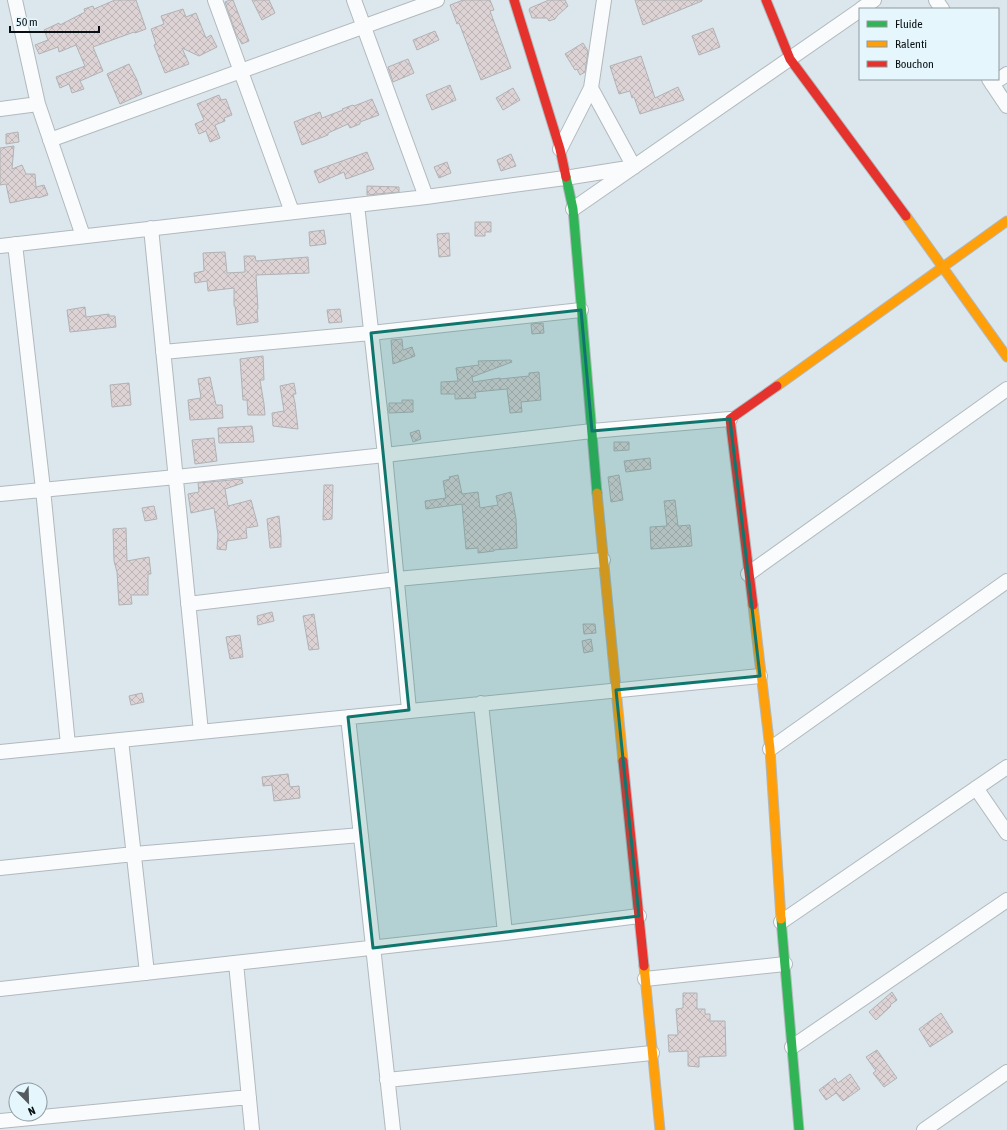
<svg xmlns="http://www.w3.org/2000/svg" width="1007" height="1130" viewBox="0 0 1007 1130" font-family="'Asap Condensed',sans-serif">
<defs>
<pattern id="building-cross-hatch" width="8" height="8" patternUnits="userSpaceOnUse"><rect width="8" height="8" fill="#ddd3d5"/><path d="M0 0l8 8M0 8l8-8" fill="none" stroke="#bcb4b6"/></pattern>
</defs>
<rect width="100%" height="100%" fill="#dce7ed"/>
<path fill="url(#building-cross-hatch)" stroke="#b0b2b4" d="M115,0h21l10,29 -11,4 -1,-1 -41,15 10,24 -23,10 4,8 -12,4 -3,-9 -9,4 -4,-11 29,-11 -9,-21 -17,7 -1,-5 -19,7 -4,-9 13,-5 -4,-10 15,-7 1,2 25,-13 -1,-3 9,-3 1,3z
M230,0h3l16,41 -7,3 -6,-10 -11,-32z
M252,0h17l6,13 -13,7z
M463,0h27l4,10 -4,1 21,57 -30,12 -22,-57 -2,1 -7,-19z
M549,0h16l3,6 -11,10 -2,3 -6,2 -2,-3h-15l-3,-8 1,-2z
M635,0h67v1l-59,24z
M183,9l3,8 10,-4 10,25 5,-3 6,12 -18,9 -17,-8 7,16 -24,9 -11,-28 2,-1 -5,-15 13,-5 -3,-8z
M713,28l7,19 -21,8 -7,-19z
M435,31l4,9 -22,10 -4,-10z
M583,43l5,8 -3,21 -5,3 -3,-6 -2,1 -10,-16z
M641,56l14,42 23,-11 6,13 -44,14 -6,-17 -2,1 -2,-7 -11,3 -9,-28z
M408,59l6,14 -21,9 -5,-15z
M129,64l8,16 5,14 -22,10 -13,-30z
M450,85l6,15 -24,10 -6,-15z
M513,88l7,12 -17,10 -7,-12z
M219,95l2,5 5,-1 6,16 -8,3 1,3 -10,4 5,13 -10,4 -4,-11 -7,3 -4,-10 9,-4 -7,-16z
M372,99l7,16 -19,7v2l-10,4 -2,-4 -20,9v2l-26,10 -8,-23 26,-10 2,6 21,-8 -1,-1 11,-4 1,1z
M18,132l1,10 -13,2v-10z
M14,146l-2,23 10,-4 4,9h9l1,13 8,-2 4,10 -10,3v-1l-28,6 -4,-19 -6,1v-37z
M367,152l7,17 -28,10 -2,-7 -25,11 -5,-12z
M511,154l5,12 -15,5 -4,-11z
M447,162l4,11 -12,5 -5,-11z
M367,186l32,1v5l-32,3z
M475,222h16v10h-6v4h-10z
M324,230l2,14 -16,2 -1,-14z
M449,233l1,23 -11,1 -2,-23z
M225,252l2,21 18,-1 -1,-16h11l1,5 52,-4 1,16 -53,2 2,34h-1l1,13 -21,3 -2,-19h-1v-18l-26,3 -1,-10 -12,2 -1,-10 10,-2 -1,-18z
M85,307l1,10 23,-3v2h6l1,11 -46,5 -3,-22z
M340,309l2,13 -13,1 -2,-13z
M543,323l1,10 -12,1 -1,-10z
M402,339l1,11 9,-3 3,9 -22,8 -2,-24z
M263,356l1,24h-4l4,24 1,11h-17l-1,-15h-4l-3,-41z
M511,360l1,2 -40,15 1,5 27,-4v1l29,-3v-3l10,-1 2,28 -20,2 1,10 -12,1 -3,-24 -32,3 1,6 -21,1v-5h-14v-12l17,-1 -2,-13 23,-3 -1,-4z
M210,377l6,28h6l1,13 -33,2 -2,-20 13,-2 -3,-19z
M129,383l2,22 -19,2 -2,-22z
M294,383l2,11h-3l2,9 3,26 -25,-3 -1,-13 12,-2 -4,-25z
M402,400h11v12l-24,1v-10h13z
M252,426l2,16 -35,1 -1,-15z
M419,430l2,9 -8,3 -3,-9z
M214,438l3,23 -22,3 -3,-24z
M614,442h15v8l-15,1z
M650,458l1,11 -25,3 -2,-11z
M458,475l4,19 16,-2 2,16 18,-3 -2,-9 15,-4 5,27 1,29 -23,2v1l-16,2v-5l-12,1 -4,-45 -36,5 -1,-8 21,-3 -3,-17 7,-2 -1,-2z
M619,475l4,25 -12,2 -3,-25z
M242,479l1,4 -18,6 3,17 23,-6 7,26 -12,2 1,10 -20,3 -1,9 -9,-1 1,-14 -4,-27 -23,5 -3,-19 11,-2 -1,-9z
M324,485h9l-1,34 -9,1z
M675,500l3,26 12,-1 2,21 -41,3 -1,-22 17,-1 -3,-25z
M154,506l3,13 -12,2 -3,-13z
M279,516l2,21v10l-11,1 -3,-29z
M126,528l1,33 22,-4 2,17h-3v21h-17l1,9 -13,1 -2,-33 -3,-11 -1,-32z
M272,612l2,9 -16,4 -1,-9z
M314,614l5,35 -10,1 -6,-34z
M583,624h12l1,9 -12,1z
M240,635l3,22 -13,2 -4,-22z
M591,639l2,12 -9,2 -2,-12z
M142,693l2,9 -13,3 -2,-9z
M288,774l2,13 9,-1 1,12 -26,3 -2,-16 -9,1 -1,-9z
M892,992l5,8 -7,5 1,1 -15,14 -7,-8z
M683,993h14v16h8v5h5v7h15l1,35 -27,1v10l-11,-1v-15l-19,1 -1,-17h10l-2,-26 7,-1z
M941,1013l12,19 -23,15 -11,-18z
M877,1050l20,28 -13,9 -11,-14 3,-2 -10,-14z
M850,1074l10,15 -17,12 -7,-8 -10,7 -7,-10 16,-12 3,5z"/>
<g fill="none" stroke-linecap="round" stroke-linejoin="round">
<g stroke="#b1b9bd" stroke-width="16">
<path id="street" d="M15,0l23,104 45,132
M215,0l77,212
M354,0l72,197
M936,0l6,9
M861,9l13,-9
M989,79l18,27
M992,84l15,-10
M0,109l38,-5
M50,140l387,-140
M560,149l31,-61 13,-88
M357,205l28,250 24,255
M573,209l287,-199
M151,228l50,504
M15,244l28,245 25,256
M0,246l426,-49 139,-19 69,-11 -43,-79
M163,352l208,-19 210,-23
M0,494l176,-17 209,-22 207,-24 138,-12
M748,574l259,-185
M188,604l209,-25 206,-19
M481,703l24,230
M348,717l45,413
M121,740l26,233
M770,749l237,-168
M0,752l760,-76
M976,788l31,45
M0,868l134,-14 227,-19
M781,922l226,-155
M236,963l16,167
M645,979l140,-15
M0,989l505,-56 134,-17
M792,1047l215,-147
M387,1080l265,-27
M0,1121l249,-24
M924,1130l83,-58"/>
</g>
<g stroke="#b1b9bd" stroke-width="11">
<path id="fast" d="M566,177l7,32 24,284
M781,919l18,211"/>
</g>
<g stroke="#b1b9bd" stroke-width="11">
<path id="slow" d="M906,216l101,141
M777,386l230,-165
M597,493l26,268
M753,605l17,144 11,170
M644,966l16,164"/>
</g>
<g stroke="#b1b9bd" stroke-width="11">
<path id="jam" d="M514,0l46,149 6,28
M766,0l24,59 116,157
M753,605l-23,-186 47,-33
M623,761l21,205"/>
</g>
<use href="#street" stroke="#fafbfc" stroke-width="14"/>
<use href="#fast" stroke="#30b455" stroke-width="9"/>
<use href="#slow" stroke="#ff9f0a" stroke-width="9"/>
<use href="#jam" stroke="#e5322d" stroke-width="9"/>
</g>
<path fill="#0f766e" fill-opacity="0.2" stroke="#0f766e" stroke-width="3" stroke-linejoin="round" d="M581,310l11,121 138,-12 30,257 -144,14 23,226 -266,32 -25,-231 61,-7 -38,-377z"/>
<rect x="859" y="8" width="140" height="72" fill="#e6f6fd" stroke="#8e9a9f"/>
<rect x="867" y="21" width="20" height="6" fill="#30b455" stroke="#8e9a9f"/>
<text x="895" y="28" font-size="12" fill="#091013">Fluide</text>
<rect x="867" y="41" width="20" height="6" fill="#ff9f0a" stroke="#8e9a9f"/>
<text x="895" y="48" font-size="12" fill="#091013">Ralenti</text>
<rect x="867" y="61" width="20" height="6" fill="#e5322d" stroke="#8e9a9f"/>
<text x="895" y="68" font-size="12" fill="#091013">Bouchon</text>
<g transform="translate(28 1102) rotate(157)"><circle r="19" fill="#e6f6fd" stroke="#8e9a9f"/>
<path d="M0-3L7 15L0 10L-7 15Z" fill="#535b5f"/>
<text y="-6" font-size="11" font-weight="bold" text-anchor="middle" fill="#091013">N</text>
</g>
<path d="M10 26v6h89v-6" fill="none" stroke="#091013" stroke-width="2"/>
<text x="16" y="26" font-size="12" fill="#091013" stroke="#e6f6fd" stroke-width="3" paint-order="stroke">50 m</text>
</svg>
